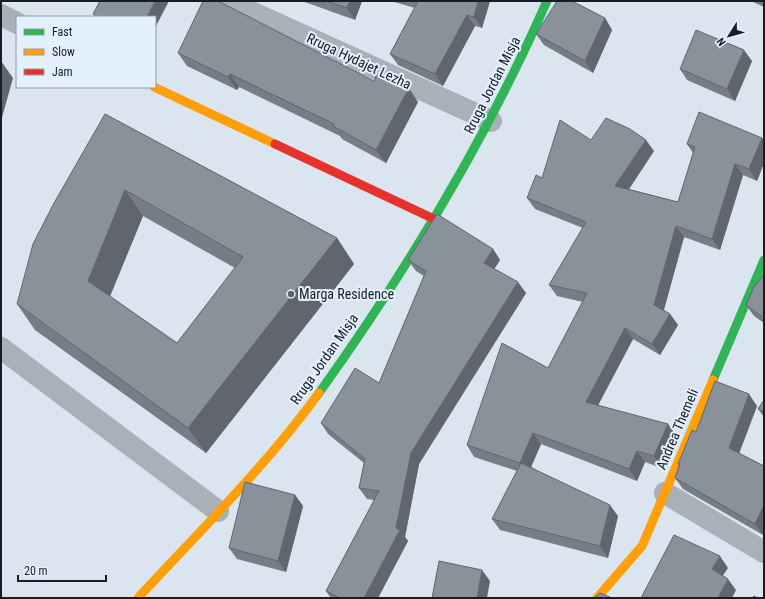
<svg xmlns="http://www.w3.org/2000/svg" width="765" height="599" viewBox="0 0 765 599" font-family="'Roboto Condensed',sans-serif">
<rect width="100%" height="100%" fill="#dae5f0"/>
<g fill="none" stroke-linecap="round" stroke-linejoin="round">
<path stroke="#aab0b8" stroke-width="22" d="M227,1l264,120
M1,15l16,8
M1,348l217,163
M665,493l99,59"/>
<path stroke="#30b455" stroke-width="9" d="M713,380l51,-120
M319,393c88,-123 167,-253 228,-392"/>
<path stroke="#ff9f0a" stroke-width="9" d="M154,87l121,57
M138,598c62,-67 127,-131 181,-205
M597,598l45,-52 71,-166"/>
<path stroke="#e5322d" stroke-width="9" d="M275,144l159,75"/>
</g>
<path fill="#767d84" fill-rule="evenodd" d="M302,1h60l-7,19z
M391,1h99l-8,27 -7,-2 -32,60 -45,-21 -8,-11 25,-46z
M751,1h13v6z
M605,18l7,12 -19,43 -49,-28 -8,-11z
M178,53l240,49 -32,61 -44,-24 -2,-3 -101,-49 -2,3 -50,-24z
M752,61l-17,40 -48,-21 -7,-11z
M105,114l232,124 17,26 -148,189 -171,-123 -18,-26zM143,216l92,52 -58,75 -67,-47z
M762,138l2,3v22l-7,18 -14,-6 -23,75 -36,-13 -20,73 6,4 8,11 -18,30 -27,-16 -35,66 78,30 -14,33 -17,-6 -8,19 -96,-37 -10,23 87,49 -10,42 -108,-28 -8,-11 25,-48 -43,-14 -7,-12 81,-77 35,-66 -26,-6 -8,-11 34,-57 -48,-19 -8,-11 15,-20 49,-38 63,11 -25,38 49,13 15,-49 -6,-9z
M493,249l7,11 -6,9 32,24 -107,171 -14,73 3,4 -30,57h-47l-5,-7 48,-91 -7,-1 -8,-11 5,-25 -36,-29 -7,-11 58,-40 45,-107 -8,-5 -8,-11z
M764,274v49l-10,-7 -8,-11z
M764,400v17l-6,-8z
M757,406l-18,47 25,13v66l-1,3 -80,-46 -8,-11 4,-12 -1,-2 18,-32z
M295,495l8,11 -17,66 -49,-13 -8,-11z"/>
<path fill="#60666c" d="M155,1h14l-14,27v-11h-8z
M350,1h12l-7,19 -8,-12z
M478,1h12l-8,27 -8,-11z
M467,15l8,11 -32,60 -8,-12z
M605,18l7,12 -19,43 -8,-12z
M744,50l8,11 -17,40 -8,-12z
M1,61l12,17 -12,43z
M230,74l9,13 -2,3 -9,-13z
M409,88l9,14 -32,61 -10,-13z
M762,138l2,3v22l-7,18 -8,-12z
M646,140l8,11 -31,47 -8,-12z
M735,164l8,11 -23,75 -8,-11z
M125,190l18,26 -37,90 -18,-25z
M676,226l8,11 -22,79 -8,-11z
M337,238l17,26 -148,189 -18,-25z
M493,249l7,11 -9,14 -7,-11z
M518,282l8,11 -107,171 -14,73 3,4 -30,57h-14l32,-70 15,-75z
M670,314l8,11 -18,30 -8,-11z
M625,328l8,11 -39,74 -8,-11z
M749,394l8,12 -20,53 -8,-11z
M668,424l8,11 -14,33 -8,-12z
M533,433l8,11 -13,30 -8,-11z
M637,451l8,11 -8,19 -8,-12z
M295,495l8,11 -17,66 -8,-11z
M610,505l8,11 -10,42 -8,-12z
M764,505v27l-1,3 -8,-11z
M720,556l8,12 -8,12 -8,-11z
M482,570l8,11 -3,17h-10z
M728,579l8,11 -4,8h-14z"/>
<path fill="#89919a" stroke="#60666c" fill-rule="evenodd" d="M100,1h55l-8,16h-49l-5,-3z
M203,1h15l156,80 3,-7 32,14 -33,62 -43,-24 1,-2 -104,-50 -2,3 -50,-24z
M327,1h23l-3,7z
M418,1h60l-4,16 -7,-2 -32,59 -45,-20z
M557,1h15l33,17 -20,43 -49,-27z
M696,30l48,20 -17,39 -47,-20z
M699,112l63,26 -13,31 -14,-5 -23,75 -36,-13 -22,79 16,9 -18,30 -27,-16 -39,74 82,22 -14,32 -17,-5 -8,18 -96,-36 -13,30 -53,-18 35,-102 46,25 39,-75 -38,-8 37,-63 -59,-24 9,-23 6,3 18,-58 31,20 15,-22 24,11 16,11 -31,46 63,16 17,-55 -8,-3z
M105,114l232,124 -149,190 -171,-124 16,-60 21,-41zM125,190l118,67 -66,86 -89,-62z
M437,214l56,35 -9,14 34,19 -107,171 -15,75 4,2 -36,68h-24l-14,-7 53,-100 -20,-3 6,-29 -44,-36 34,-55 24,15 47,-112 -18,-11z
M764,274v44l-18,-13 8,-18z
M715,381l34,13 -20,54 35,18v39l-9,19 -80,-46 5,-14h-2l14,-34 4,2z
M764,400v12l-6,-3z
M521,463l89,42 -10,41 -108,-27z
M245,482l50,13 -17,66 -49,-13z
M674,535l46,21 -8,13 16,10 -10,19h-77z
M439,561l43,9 -5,28h-45z
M600,593l12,5h-18z
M754,596l4,2h-6z"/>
<circle fill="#5b636c" stroke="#e4f0fe" stroke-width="1.5" cx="291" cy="294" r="4"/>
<g text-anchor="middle" stroke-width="4" stroke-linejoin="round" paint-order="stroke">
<g font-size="14" fill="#161d25" stroke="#e4f0fe">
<text transform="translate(359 61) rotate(25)" y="5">Rruga Hydajet Lezha</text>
<text transform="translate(492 85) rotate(-63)" y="5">Rruga Jordan Misja</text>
<text transform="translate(324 359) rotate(-55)" y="5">Rruga Jordan Misja</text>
<text transform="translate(677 429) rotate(-67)" y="5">Andrea Themeli</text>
</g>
<g font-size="14" fill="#161d25" stroke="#e4f0fe" text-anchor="start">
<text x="299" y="299">Marga Residence</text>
</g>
</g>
<rect width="765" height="599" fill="none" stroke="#161d25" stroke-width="4"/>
<rect x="16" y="16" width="140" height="72" fill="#e4f0fe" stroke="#929ca7"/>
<rect x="24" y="29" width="20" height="6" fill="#30b455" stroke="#929ca7"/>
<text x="52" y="36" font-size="12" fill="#161d25">Fast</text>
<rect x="24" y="49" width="20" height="6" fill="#ff9f0a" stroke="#929ca7"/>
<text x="52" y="56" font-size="12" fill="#161d25">Slow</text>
<rect x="24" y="69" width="20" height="6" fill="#e5322d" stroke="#929ca7"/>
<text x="52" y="76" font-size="12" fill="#161d25">Jam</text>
<g transform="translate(729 36) rotate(233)" stroke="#e4f0fe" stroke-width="3" paint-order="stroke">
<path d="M0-3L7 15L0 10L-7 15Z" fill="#161d25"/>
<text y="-6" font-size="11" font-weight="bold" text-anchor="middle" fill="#161d25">N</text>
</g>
<path d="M18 575v6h88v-6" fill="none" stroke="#161d25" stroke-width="2"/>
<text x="24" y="575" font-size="12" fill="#161d25" stroke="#e4f0fe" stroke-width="3" paint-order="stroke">20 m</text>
</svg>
